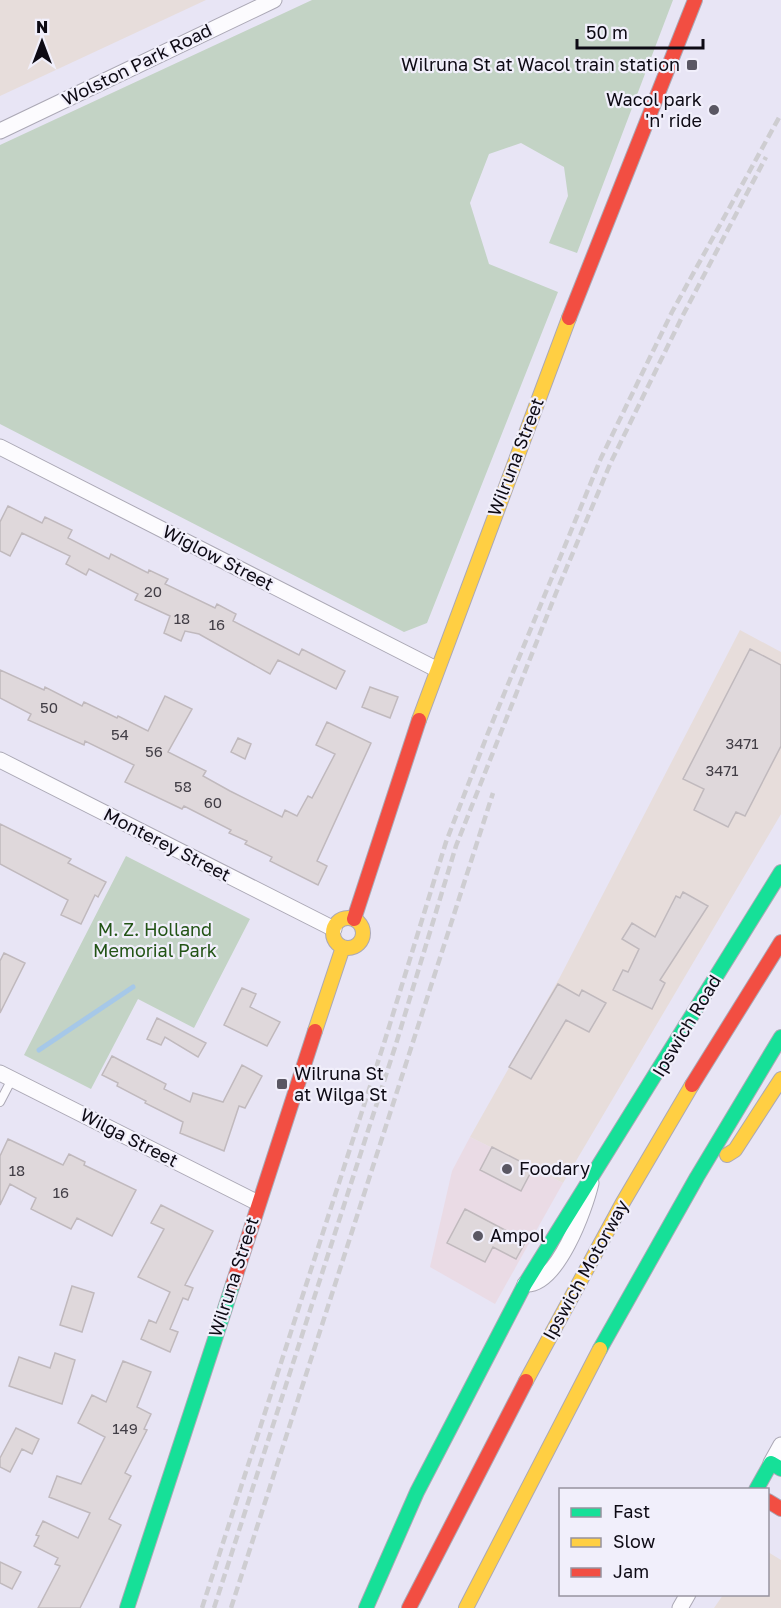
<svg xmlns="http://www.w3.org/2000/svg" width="781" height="1608" viewBox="0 0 781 1608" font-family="'Golos Text',sans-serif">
<rect width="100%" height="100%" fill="#e8e5f5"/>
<path fill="#eadbe5" d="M470,1137l93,46 -68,121 -65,-37 22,-96z"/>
<path fill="#e7dddb" d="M0,0h206l-206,96z
M740,630l41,22v162l-218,369 -93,-46 90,-160z
M768,1552l13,8v48h-67l9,-13 45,-1z"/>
<path fill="#c3d3c5" d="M312,0h361l-96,253 -28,-10 19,-47 -4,-29 -43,-24 -32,11 -19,49 19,61 69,28 -131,331 -23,9 -404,-208v-279z
M126,856l124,63 -56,109 -56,-29 -47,90 -67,-34z"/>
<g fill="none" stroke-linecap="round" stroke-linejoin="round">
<path stroke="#a6c8e8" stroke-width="5" d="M39,1050l94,-63"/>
</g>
<path fill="#dfd8db" stroke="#c0b9bd" stroke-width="1.5" d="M8,506l34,17 3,-6 27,13 -4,8 41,21 2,-5 37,19 1,-3 19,9 -3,5 50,24 2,-4 19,10 -3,7 66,34 3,-6 43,22 -9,18 -58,-29 -8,14 -71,-40 -14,-3 -4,10 -17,-8 6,-17 -35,-16 3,-6 -49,-25 -3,6 -20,-11 4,-8 -48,-23 -12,23 -10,-5v-29z
M750,649l31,16v81l-36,70 -9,-4 -8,15 -34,-17 10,-21 -21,-10z
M0,670l44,20 1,-3 37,19 2,-4 33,16 1,-2 30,15 17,-35 27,13 -24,43 38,19 -3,5 27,15 52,26 3,-7 12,6 11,-20 4,2 23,-44 -19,-9 11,-23 44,21 -54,118 10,5 -9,19 -48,-24 2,-4 -27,-13 2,-3 -18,-8 2,-3 -47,-24 -2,3 -57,-27 9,-17 -49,-24 -1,4 -56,-25 3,-6 -31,-16z
M370,687l28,10 -8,21 -28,-11z
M238,738l13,6 -6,15 -14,-7z
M0,824l71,35 -3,4 38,19 -8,15 -3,-2 -14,29 -20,-9 7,-15 -68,-36z
M683,892l25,14 -48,74 5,3 -13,26 -39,-19 10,-20 5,2 11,-23 -17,-10 10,-16 23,14 21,-41 4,2z
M4,953l21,10 -25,50v-52z
M558,984l21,12 3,-6 24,13 -17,29 -23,-12 -35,59 -22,-12z
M242,988l14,6 -6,13 30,15 -13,24 -43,-21z
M157,1018l49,25 -8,14 -33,-20 -4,8 -14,-6z
M112,1056l54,28 -2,5 26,13 3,-9 30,9 19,-37 20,11 -17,32 -6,-2 -15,45 -44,-18 3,-11 -38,-19 1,-2 -29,-15 1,-3 -16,-8z
M8,1139l55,26 6,-11 16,8 -1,3 52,25 -24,46 -35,-18 -6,11 -40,-20 5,-11 -26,-14 -10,21v-49z
M492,1147l41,21 -12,23 -41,-21z
M161,1205l52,26 -28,54 8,3 -5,12 -5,-2 -13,31 8,3 -8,20 -29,-13 8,-19 7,3 14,-31 -32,-15 26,-48 -13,-6z
M465,1209l61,32 -10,18 -23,-12 -8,15 -38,-19z
M72,1286l22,7 -12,39 -22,-7z
M55,1353l20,7 -13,44 -53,-18 10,-29 31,11z
M123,1361l28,11 -14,35 14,7 -7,15 3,1 -22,43 6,3 -22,43 12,6 -41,83h-42l22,-42 -5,-2 3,-6 -24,-12 5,-10 -3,-1 7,-14 35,17 12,-25 -41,-16 8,-21 24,8 24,-47 -27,-14 14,-28 14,7z
M16,1428l23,11 -7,15 -10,-5 -12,23 -10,-5v-9z
M0,1562l21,10 -9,17 -12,-6z"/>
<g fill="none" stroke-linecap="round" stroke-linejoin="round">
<g stroke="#aba8b5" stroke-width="10">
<path id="lane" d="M0,1102l12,-23"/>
</g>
<g stroke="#aba8b5" stroke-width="17">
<path id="street" d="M0,131l274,-131
M0,447l436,222
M0,760l334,169
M0,1073l258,130
M525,1284c32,3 60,-75 66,-101
M771,1463l10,-18
M680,1608l8,-14"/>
</g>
<g stroke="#aba8b5" stroke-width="16">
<path id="fast" d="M525,1284l256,-412
M600,1349l97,-172 84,-140
M756,1490l15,-27 10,6
M127,1608l106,-324
M366,1608l51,-116 108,-208"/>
</g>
<g stroke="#aba8b5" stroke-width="16">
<path id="slow" d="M419,720l150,-402
M333 933a15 15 0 1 1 30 0a15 15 0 1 1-30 0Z
M315,1031l28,-84
M727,1155l8,-5 46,-71
M526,1381l96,-177 70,-119
M466,1608l134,-259"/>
</g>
<g stroke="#aba8b5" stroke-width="16">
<path id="jam" d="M569,318l126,-318
M354,919l65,-199
M692,1085l89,-143
M233,1284l82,-253
M768,1501l13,8
M409,1608l117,-227"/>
</g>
<use href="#lane" stroke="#fcfbfe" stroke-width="8"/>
<use href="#street" stroke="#fcfbfe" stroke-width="15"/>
<use href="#fast" stroke="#16e098" stroke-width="14"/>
<use href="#slow" stroke="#ffcf43" stroke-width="14"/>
<use href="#jam" stroke="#f24e42" stroke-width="14"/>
<path stroke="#cecdd1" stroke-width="4.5" stroke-dasharray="9 4.5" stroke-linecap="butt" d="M202,1608l183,-568 61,-198 42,-109 113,-275 71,-146 109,-198
M214,1608l182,-564 60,-198 100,-253 55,-131 71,-145 84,-160
M231,1608l262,-815"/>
</g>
<g fill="#5a5763" stroke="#f1effb" stroke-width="2">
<rect x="686" y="59" width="12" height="12" rx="3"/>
<circle cx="714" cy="110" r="6"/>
<rect x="276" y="1078" width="12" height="12" rx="3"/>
<circle cx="507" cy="1169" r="6"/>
<circle cx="478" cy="1236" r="6"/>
</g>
<g text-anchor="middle" stroke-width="4.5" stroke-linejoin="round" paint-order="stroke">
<g font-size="15" fill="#423e46">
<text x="153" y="597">20</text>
<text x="182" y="624">18</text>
<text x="217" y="630">16</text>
<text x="49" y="713">50</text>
<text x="120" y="740">54</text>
<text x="742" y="749">3471</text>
<text x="154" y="757">56</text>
<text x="722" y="776">3471</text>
<text x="183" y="792">58</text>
<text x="213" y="808">60</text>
<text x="17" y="1176">18</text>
<text x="61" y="1198">16</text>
<text x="125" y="1434">149</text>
</g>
<g font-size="18" fill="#0d0a14" stroke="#f1effb">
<text transform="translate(137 65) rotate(-26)" y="6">Wolston Park Road</text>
<text transform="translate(516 457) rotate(-69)" y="6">Wilruna Street</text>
<text transform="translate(218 558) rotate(27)" y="6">Wiglow Street</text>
<text transform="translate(167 845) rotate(27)" y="6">Monterey Street</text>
<text transform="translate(687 1026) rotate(-59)" y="6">Ipswich Road</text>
<text transform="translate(129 1138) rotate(27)" y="6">Wilga Street</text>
<text transform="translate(586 1270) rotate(-61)" y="6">Ipswich Motorway</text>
<text transform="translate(234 1277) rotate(-72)" y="6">Wilruna Street</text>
</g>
<g font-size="18" fill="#0d0a14" stroke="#f1effb" text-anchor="start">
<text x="680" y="71" text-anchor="end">Wilruna St at Wacol train station</text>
<text x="702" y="106" text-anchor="end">Wacol park<tspan x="702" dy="21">'n' ride</tspan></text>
<text x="294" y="1080">Wilruna St<tspan x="294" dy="21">at Wilga St</tspan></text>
<text x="519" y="1175">Foodary</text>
<text x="490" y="1242">Ampol</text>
</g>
<g font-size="18" fill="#235416" stroke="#f1effb">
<text x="155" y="936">M. Z. Holland<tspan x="155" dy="21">Memorial Park</tspan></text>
</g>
</g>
<rect x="559" y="1488" width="210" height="108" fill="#f1effb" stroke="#96939f" stroke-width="1.5"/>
<rect x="571" y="1508" width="30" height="9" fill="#16e098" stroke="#96939f" stroke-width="1.5"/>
<text x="613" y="1518" font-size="18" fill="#0d0a14">Fast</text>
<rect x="571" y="1538" width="30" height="9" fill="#ffcf43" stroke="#96939f" stroke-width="1.5"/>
<text x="613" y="1548" font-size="18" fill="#0d0a14">Slow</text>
<rect x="571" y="1568" width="30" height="9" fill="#f24e42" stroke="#96939f" stroke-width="1.5"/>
<text x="613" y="1578" font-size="18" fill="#0d0a14">Jam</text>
<g transform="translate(42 42)" stroke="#f1effb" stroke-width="4.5" paint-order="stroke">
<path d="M0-4.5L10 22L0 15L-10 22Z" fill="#0d0a14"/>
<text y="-9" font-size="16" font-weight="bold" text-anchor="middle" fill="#0d0a14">N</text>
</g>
<path d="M577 39v9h126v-9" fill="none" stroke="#0d0a14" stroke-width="3"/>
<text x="586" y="39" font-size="18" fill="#0d0a14" stroke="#f1effb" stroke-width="4.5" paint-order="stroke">50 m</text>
</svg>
